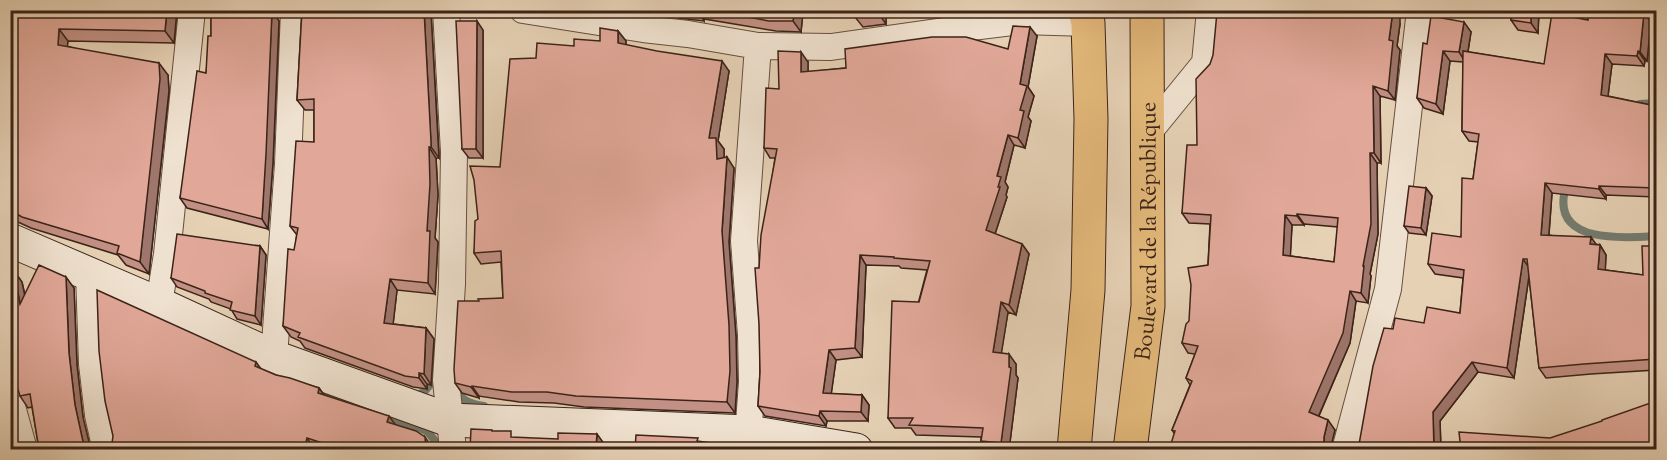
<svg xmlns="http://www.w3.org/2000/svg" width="1667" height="460" viewBox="0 0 1667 460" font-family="'Sorts Mill Goudy',serif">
<rect width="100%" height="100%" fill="#e6d1b5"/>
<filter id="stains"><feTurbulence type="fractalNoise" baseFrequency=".00333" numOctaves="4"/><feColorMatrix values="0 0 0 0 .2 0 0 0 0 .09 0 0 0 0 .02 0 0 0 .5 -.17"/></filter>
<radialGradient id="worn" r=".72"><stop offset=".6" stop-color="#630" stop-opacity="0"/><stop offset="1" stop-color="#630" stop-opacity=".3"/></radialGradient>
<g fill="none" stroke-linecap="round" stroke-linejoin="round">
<path stroke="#737c70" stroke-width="8" d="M1640,104l16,-1
M1564,195c-8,49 61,43 92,41
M313,388l36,16
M455,389c7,12 16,15 29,17
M415,396l9,-4 6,-7
M382,417l40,12 6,3 7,9
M862,445l34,5"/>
<g stroke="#664e3f" stroke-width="28">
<path id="street" d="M446,10l8,142 -2,132 -6,96 7,70
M523,10l120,19 45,5 70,12 73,1 134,-19 56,-7 67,2
M1148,133l57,-70 5,-53
M89,274l3,90 6,51 8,35
M159,304l8,-50 25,-244
M274,357l14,-193 6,-154
M10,399l14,51
M747,450l5,-68 -1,-47 -7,-94 14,-195
M1345,450l43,-161 32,-279"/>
</g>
<g stroke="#3c2318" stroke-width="35">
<path id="secondary" d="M10,240l149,64 115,53 175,63 300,12 107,18"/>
</g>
<g stroke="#3c2318" stroke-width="35">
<g id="primary">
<path d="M1074,450l14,-160 3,-171 -3,-96 -3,-13"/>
<path id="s1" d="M1130,450l18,-144 -1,-296"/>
</g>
</g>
<use href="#street" stroke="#efe1cf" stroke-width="26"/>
<use href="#secondary" stroke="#efe1cf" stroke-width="33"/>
<use href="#primary" stroke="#e3b87a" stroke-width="33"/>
</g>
<path fill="#c29084" stroke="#3c2318" stroke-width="1.5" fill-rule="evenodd" d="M10,10h167l-3,33 -106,-2 -1,5 101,29 1,16 -20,183 -23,-9 -8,-10 -87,-27 -13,-6 -8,-2z
M211,10h47l21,11 -6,142 -5,66 -81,-21 -7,-10 26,-125 5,-37z
M302,10h127l2,3 8,139v6h-3l2,37 -3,43 3,4 -3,52 -38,-4 -4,34 33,4 8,11 -3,46 -4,-1v5l-14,-2 -108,-39 -5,-7 -9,-4 -8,-11 14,-91 -7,-9 24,-84v-32h-9l-8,-10z
M673,10h144l-2,5 -12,-3 -2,20 -25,-1 -72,-12v2l-26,-3z
M886,10v14l-23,3 -8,-10z
M1478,10h61l-1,23 -20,-3 -7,-10v-4l-32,-4z
M1656,10v13l-5,-1 -4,39h-2l-1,5 -32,-2 -4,32 48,10v91l-50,-2v4l-54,-6 -3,42 51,10 6,10 -1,15 38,5 13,-29v124l-65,4 -45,4 -7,-10 -10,-91 -15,101 -36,-6 -38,49 1,29h-83l35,-121 31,-6 36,-10 3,-35 -28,-4 -7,-10 33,-27 12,-58 5,-37 -9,-1 -7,-10 1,-69 -13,-1 -7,53 -19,-6 -7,-10 10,-54 44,-12 -3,20 76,12 44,-44z
M1400,24l-3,22 3,4 -5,50 -15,-4 1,67h-4l1,71 -8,40 1,2 -3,27 -12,-2 -6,42 -31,73 16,14 -5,17 -156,-14 -2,-3 18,-45 -4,-7 9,-24 -7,-1 -6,-10 26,-78 2,-41 -21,-1 -7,-10 15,-68zM1304,224l34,3 -4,35 -44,-6 2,-31h12z
M483,30v128h-14l-7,-9z
M618,31l8,10v4l103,26 -11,70 6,8v9l10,10 -5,74 7,94 1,46 -2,31 -151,-6 -30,-4 -35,-1 -40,-6v2l-17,-5 -7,-10 24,-82 24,-3 -2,-36 -20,2 -7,-11 4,-34 22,-52 36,-109 38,-12 26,-5z
M1037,36l-9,51 6,9 -6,21 3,4 -6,27 -11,-3 -9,37 3,5 -2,8 1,2 -12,37 27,10 7,10 -13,61 -8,-3 -7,41 15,11v11l2,3 -9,72h-22l-6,-9v-4l-65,-2 -5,-7h-16l-7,-10 39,-148 -26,-2 -2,-2 -33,-1 -4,92 -26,3 -5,34 31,1 7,10 -1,16h-41l-1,5 -61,-10 -7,-10 2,-34 -1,-104 16,-110h-5l-6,-10 15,-59 29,-27v10l38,-4 162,-19z
M1426,188l6,8 -6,39 -17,-2 -5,-7z
M260,246l6,9 -5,70 -24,-6 -6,-10 -20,-7 -2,-3 -32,-12 -6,-9z
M14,271l8,11 3,13 49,-7 3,77 6,52 -45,26 -6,-36 -4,1 -8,-12z
M261,369l15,6 43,13 5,7 71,30 38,25h-325z"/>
<path fill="#9e766b" stroke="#3c2318" stroke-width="1.5" d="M167,10h10l-3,33 -9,-12z
M424,10h5l2,3 8,145 -8,-11z
M697,10h2l5,9v2z
M795,10h8v2l-2,20 -8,-11z
M812,10h5l-2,5z
M878,10h8v14l-8,-11z
M1393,10h7v14l-3,22 3,4 -5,50 -7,-9 1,-51z
M1531,10h8l-1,23 -7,-10z
M272,11l7,10 -6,142 -5,66 -6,-10z
M1644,13l7,9 -4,39 -7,-9z
M477,21l6,9v128l-7,-9z
M1464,22l7,10 -5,31 -7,-11z
M1030,27l7,9 -9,51 6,9 -6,21 3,4 -6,27 -7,-10 2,-28v-26z
M59,29l9,12 -2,16 -8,-12z
M618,31l8,10 -1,13 -7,-11z
M1443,51l7,10 -7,53 -7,-10z
M1638,51l7,10 -1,5 -7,-10z
M801,52l7,10v20l-7,-10z
M1605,54l7,10 -5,40 -6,-9z
M722,61l7,10 -11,70 6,8v20l-7,-10 -8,-21z
M159,63l9,12 1,16 -20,183 -9,-12z
M1373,86l7,10 1,67 -7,-10z
M1008,135l6,10 -9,37 3,5 -2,8 1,2 -14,43 -7,-10 12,-43 -1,-11z
M429,147l7,11 2,37 -3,43 3,4 -3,52 -7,-11 -1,-52z
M1370,153l7,10 1,71 -8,40 1,2 -3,27 -7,-10z
M727,157l7,11 -5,74 7,94 1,46 -2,31 -8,-11 -5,-171z
M1545,183l7,10 -4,52 -7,-10z
M1599,186l7,9v4l-7,-10z
M1426,188l6,8 -6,39 -5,-7z
M1297,214l7,10v1l-7,-9z
M1285,215l7,10 -2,40 -7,-10z
M1591,237l7,10 -8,-3z
M1022,244l7,10 -13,61 -7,-10z
M1600,245l6,10 -1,23 -7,-9z
M260,246l6,9 -5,70 -6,-9z
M860,255l6,10 -4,92 -7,-9z
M1523,259l7,10 -16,109 -7,-10z
M14,271l8,11 7,34 -9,-12z
M66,277l8,11 3,77 6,52 8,33h-3l-5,-8 -8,-37 -6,-52z
M390,279l7,11 -5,44 -8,-11z
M1350,291l6,10 -6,42 -34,79 -7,-10z
M1001,302l7,10 -8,50 -7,-10z
M426,328l8,11 -3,46 -7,-11z
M829,350l7,10 -6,43 -7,-10z
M1009,354l7,10v11l2,3 -9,72h-3l-5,-7 8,-76z
M256,362l8,11 -9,-7z
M1472,362l6,10 -38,49 1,29h-7l-1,-38z
M419,373l8,11v5l-8,-11z
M472,386l7,10v2l-8,-11z
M319,388l8,11 -9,-6z
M862,395l7,10 -1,16 -7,-9z
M820,411l7,10 -1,5 -7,-10z
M389,416l8,11 -10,-5z
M1328,420l7,10 -5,20h-4l-2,-7v-6z
M597,434l8,11 -1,5 -8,-3z
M425,437l8,12v1h-7z
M307,438l8,12h-11z"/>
<path fill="#e1a899" stroke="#3c2318" stroke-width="1.5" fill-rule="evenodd" d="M10,10h157l-2,21 -106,-2 -1,16 101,18 1,16 -20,183 -23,-9 2,-7 -97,-29 -12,-7z
M211,10l61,1 -6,143 -4,65 -82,-21 17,-127 9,2 2,-37h3z
M302,10h122l7,131v6h-2l1,37 -3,47h3l-2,52 -38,-4 -6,44 42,5 -2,46 -5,-1v5l-14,-2 -107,-39 2,-4 -17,-7 5,-77 6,1 4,-22 -8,-2 6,-85 18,1v-43l-17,1z
M710,10h85l-2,11h-24z
M856,10h22v3l-23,4z
M1221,10h172l-4,30 4,1 -5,50 -15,-5 1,67h-4l1,71 -8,42h1l-3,27 -11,-2 -7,42 -34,79 19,8 -4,17v6l2,7h-157l6,-19 -3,-1 20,-49 -6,-3 12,-32 -16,-3 4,-19 3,-3 2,-36 -3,-17 20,-3 3,-50 -29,-2 5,-68h10l-1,-66 14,-15 3,-9 4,-43h4zM1297,214l41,4 -4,44 -51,-7 2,-40 12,1z
M1512,10h19v13l-20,-3z
M1589,10h67v4l-12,-1 -4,39 -2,-1 -1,5 -32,-2 -4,41 55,11v82l-57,-2v3l-54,-6 -4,52 50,2 -1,7 10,1 -2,24 45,6 -1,-29h14v113l-72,5 -45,4 -12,-109h-4l-16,109 -35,-6 -39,50 1,38h-76l15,-84 11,-38 9,1 2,-11 29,5 3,-16 33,6 4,-43 -36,-6 4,-31 29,4 1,-59 11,1 6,-45 -17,-3 1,-80 81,13 8,-51 36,7z
M1431,16l33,6 -5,30 -16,-1 -7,53 -19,-6 6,-55 4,1z
M456,21h21l-1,128h-14z
M1013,26l17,1 -10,57 7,2 -7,24 4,1 -6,27 -10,-3 -11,41 4,1 -3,10h2l-14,43 36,14 -13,61 -8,-3 -8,50 16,2v13l2,1 -10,75 -20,-2 2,-13 -74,-3 4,-7h-25l4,-117 27,1 11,-41 -36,-3v-1l-34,-2 -5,93 -26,2 -6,43 39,2 -1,17 -41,-1 -1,5 -61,-10 2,-34 -1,-48 -4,-56h4l2,-33 16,-86 -13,-1 2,-60 13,1 -1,-38 23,1v20l45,-4 -1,-19 87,-12h34l42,12z
M600,28l18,3v12l39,8 65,10 -13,77h7l1,21 10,-2 -5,74 7,94 1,46 -3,31 -151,-6 -29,-4h-35l-40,-6 -1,1 -16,-4 -1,-14 4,-68h21l-1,-2 25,-1 -2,-47 -27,2 1,-32 3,-2 -4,-39 -4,-14 30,1 10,-108 26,-1 1,-15 37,3v-7l26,2z
M1409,186l17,2 -5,40 -17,-2z
M177,234l83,12 -5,70 -25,-6 2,-8 -27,-9v-2l-34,-13z
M39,265l27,12 3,76 6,52 8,37 5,8h-63l4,-5 9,-2 -8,-49 -10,2 -10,-33v-92h4l6,33z
M97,290l159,72 -1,4 21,9 14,3 29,10 -1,5 71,23 -2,6 29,9 9,6 1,13h-82l-37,-12 -3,12h-196l4,-7 1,-7 -8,-35 -6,-50z
M1656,401v49h-39l-2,-4 -9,4 -4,-1 -2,1h-139l-2,-18 91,6 52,-17v-1z
M471,429l21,1v1h19v6l47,2v-6l39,1 -1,13 39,2 1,-14 62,3 -1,3 29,4 3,5h-259z
M752,446l27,2v-2l19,4h-49z"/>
<g text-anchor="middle" stroke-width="4.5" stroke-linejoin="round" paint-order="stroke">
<g font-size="22" fill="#3c2318" stroke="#efe1cf">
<text dy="8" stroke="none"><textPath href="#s1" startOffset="220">Boulevard de la République</textPath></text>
</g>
</g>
<rect width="1667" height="460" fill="none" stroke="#e6d1b5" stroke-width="36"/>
<rect x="12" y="12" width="1643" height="436" fill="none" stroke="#3c2318" stroke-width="3"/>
<rect x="18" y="18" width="1631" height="424" fill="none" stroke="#3c2318" stroke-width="1.5"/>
<rect width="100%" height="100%" filter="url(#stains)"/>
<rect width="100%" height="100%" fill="url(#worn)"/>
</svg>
